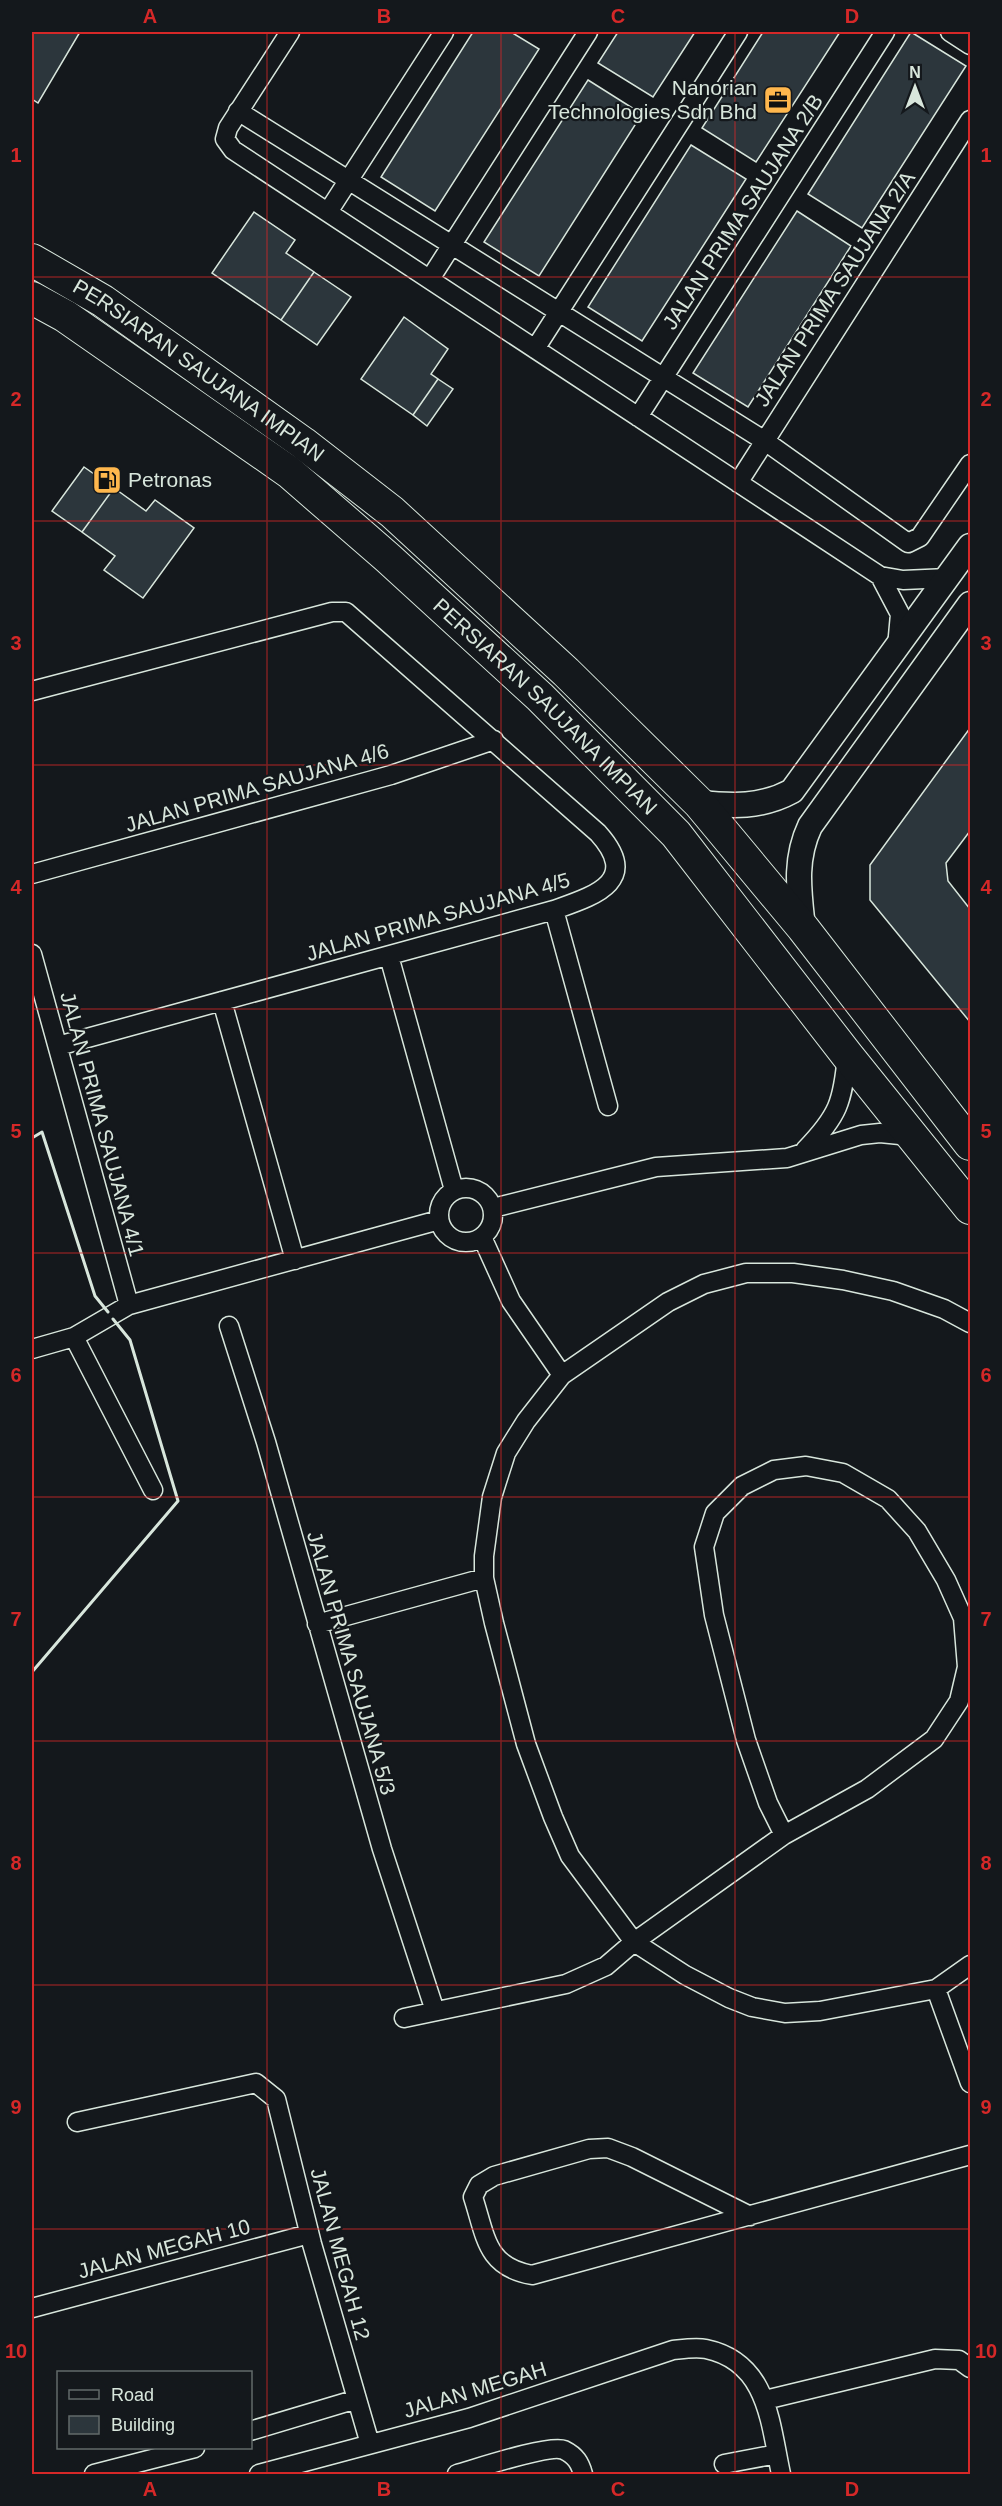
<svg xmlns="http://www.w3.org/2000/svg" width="1002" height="2506" viewBox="0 0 1002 2506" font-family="Helvetica,sans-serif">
<rect width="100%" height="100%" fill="#14181c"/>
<path fill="#2c363c" stroke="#d8e6dc" stroke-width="1.5" d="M32,32h48l-42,71 -6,-4z
M473,32h38l28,17 -104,162 -54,-34z
M618,32h77l-42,65 -55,-34z
M763,32h77l-84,130 -54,-34z
M911,32l55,34 -104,162 -54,-34z
M588,80l54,34 -103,162 -55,-34z
M691,145l55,34 -104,162 -54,-34z
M797,211l54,35 -103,161 -55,-34z
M254,212l41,28 -9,13 28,19 -33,48 -69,-47z
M314,272l37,25 -34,48 -36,-25z
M404,317l44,32 -17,25 7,5 -25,36 -52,-36z
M438,379l15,10 -26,37 -14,-11z
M84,467l30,21 -32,44 -30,-21z
M114,488l32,23 9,-11 39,28 -51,70 -39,-28 11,-14 -33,-24z
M970,728v103l-24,32 2,18 22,28v113l-100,-122v-35z"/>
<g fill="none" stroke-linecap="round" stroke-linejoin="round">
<g stroke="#d8e6dc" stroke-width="21">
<path id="street" d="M290,32l-62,96 -3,11 8,11 647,426 23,4 45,-2
M950,32l20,13
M238,111l527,330 143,102 12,-6 50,-73
M328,212l116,-180
M430,279l158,-247
M535,349l203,-317
M638,417l247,-385
M738,483l232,-363
M880,576l20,38 -3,33
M32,691l300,-79h14l252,221c44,49 -5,63 -44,77l-496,136
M32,874l359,-99 103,-35
M554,910l54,196
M32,954l97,351
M389,956l65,234
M222,1001l73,259
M805,1150c33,-34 38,-48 42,-95
M439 1215a27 27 0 1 1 54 0a27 27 0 1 1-54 0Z
M493,1208l163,-41 131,-9 74,-23 19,-2 20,2 12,5
M482,1237l29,64 51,74
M970,1323l-26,-14 -51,-18 -50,-11 -50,-7h-47l-42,11 -36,18 -106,73 -36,46 -20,32 -14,44 -8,59v22l10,45 32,121 27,73 17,39 64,86 51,33 44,23 23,9 33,6 35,-2 116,-22 34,-24
M229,1326l37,116 116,407 53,162
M74,1337l79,153
M32,1349l42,-12 55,-32 310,-85
M317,1624l167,-46
M936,1989l34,94
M404,2018l162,-34 40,-18 28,-24 150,-107 83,-46 67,-50 25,-38 8,-34 -4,-49 -17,-38 -29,-49 -29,-32 -45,-26 -37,-7 -32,4 -32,16 -27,27 -11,34 10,68 32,125 22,63 16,32
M77,2122l179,-39 20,16 36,145 58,200
M750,2216l-118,-59 -24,-9 -19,1 -95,27 -15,9 -6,12c13,40 13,70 59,78l438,-120
M32,2308l277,-74
M765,2400l170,-41 24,1 11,8
M250,2431l107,-32
M724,2464l53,-10
M94,2474l101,-26
M259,2474l210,-56 204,-68c10,-1 23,-3 33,-1 62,13 64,74 75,125
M457,2474c18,-5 93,-30 107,-24 12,6 16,13 19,24"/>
</g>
<g stroke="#d8e6dc" stroke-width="27">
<path id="secondary" d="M699,803c33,3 62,5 93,-12l178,-245
M803,928c-4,-37 -9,-68 7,-102l160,-222"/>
</g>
<g stroke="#d8e6dc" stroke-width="34">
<g id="highway">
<path id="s1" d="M32,260l71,41 200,142 89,69 174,160 133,131 104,125 167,216"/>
<path id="s2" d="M32,298l33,18 224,156 99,86 152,139 136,137 171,221 123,153"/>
</g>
</g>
<use href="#street" stroke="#14181c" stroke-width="18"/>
<use href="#secondary" stroke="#14181c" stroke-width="24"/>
<use href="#highway" stroke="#14181c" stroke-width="32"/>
<path stroke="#d8e6dc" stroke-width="3" d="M32,1138l10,-6 53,164 13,16
M32,1672l146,-171 -48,-161 -17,-21"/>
</g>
<path fill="none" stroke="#d62828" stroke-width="1.5" stroke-opacity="0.55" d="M267,32v2442M501,32v2442M735,32v2442M32,277h938M32,521h938M32,765h938M32,1009h938M32,1253h938M32,1497h938M32,1741h938M32,1985h938M32,2229h938"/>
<defs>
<g id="office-square" transform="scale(1.5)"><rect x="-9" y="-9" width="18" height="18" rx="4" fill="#ffb74d" stroke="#14181c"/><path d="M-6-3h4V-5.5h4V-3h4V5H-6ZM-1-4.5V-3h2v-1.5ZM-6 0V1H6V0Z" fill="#111"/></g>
<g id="fuel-square" transform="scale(1.5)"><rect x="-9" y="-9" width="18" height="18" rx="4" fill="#ffb74d" stroke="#14181c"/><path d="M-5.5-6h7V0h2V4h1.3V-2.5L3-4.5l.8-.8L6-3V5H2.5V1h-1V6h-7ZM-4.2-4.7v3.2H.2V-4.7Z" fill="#111"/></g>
</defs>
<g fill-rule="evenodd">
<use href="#office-square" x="778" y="100"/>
<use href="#fuel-square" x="107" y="480"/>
</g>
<g text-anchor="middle" stroke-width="4.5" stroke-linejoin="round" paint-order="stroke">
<g font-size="21" fill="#d8e6dc" stroke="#14181c" text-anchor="end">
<text x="757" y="95">Nanorian<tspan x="757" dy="24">Technologies Sdn Bhd</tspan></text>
<text x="128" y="487" text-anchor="start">Petronas</text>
</g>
<g font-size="21" fill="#d8e6dc" stroke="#14181c">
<text transform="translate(743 212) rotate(-57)" y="7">JALAN PRIMA SAUJANA 2/B</text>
<text transform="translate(835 289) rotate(-57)" y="7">JALAN PRIMA SAUJANA 2/A</text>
<text dy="7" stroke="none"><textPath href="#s1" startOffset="200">PERSIARAN SAUJANA IMPIAN</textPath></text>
<text dy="7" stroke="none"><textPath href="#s2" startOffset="658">PERSIARAN SAUJANA IMPIAN</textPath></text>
<text transform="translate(257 788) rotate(-16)" y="7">JALAN PRIMA SAUJANA 4/6</text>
<text transform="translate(438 917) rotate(-16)" y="7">JALAN PRIMA SAUJANA 4/5</text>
<text transform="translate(102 1124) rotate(75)" y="7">JALAN PRIMA SAUJANA 4/1</text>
<text transform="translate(351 1663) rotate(74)" y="7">JALAN PRIMA SAUJANA 5/3</text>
<text transform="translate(164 2249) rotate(-15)" y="7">JALAN MEGAH 10</text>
<text transform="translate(340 2254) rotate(75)" y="7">JALAN MEGAH 12</text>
<text transform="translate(475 2390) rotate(-17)" y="7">JALAN MEGAH</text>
</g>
</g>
<rect width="1002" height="2506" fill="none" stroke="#14181c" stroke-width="66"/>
<rect x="57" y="2371" width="195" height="78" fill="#14181c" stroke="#626a69" stroke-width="1.5"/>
<rect x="69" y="2390" width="30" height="9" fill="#14181c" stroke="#626a69" stroke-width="1.5"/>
<text x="111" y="2401" font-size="18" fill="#d8e6dc">Road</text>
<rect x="69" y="2416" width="30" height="18" fill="#2c363c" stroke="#626a69" stroke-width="1.5"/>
<text x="111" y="2431" font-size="18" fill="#d8e6dc">Building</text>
<g transform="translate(915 87)" stroke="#14181c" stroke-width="4.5" paint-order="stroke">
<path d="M0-4.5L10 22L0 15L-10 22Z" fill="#d8e6dc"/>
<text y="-9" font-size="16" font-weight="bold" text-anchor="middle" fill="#d8e6dc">N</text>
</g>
<rect x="33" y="33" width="936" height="2440" fill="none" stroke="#d62828" stroke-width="2"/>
<g font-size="20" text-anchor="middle" font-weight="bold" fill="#d62828">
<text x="150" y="23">A</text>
<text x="384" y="23">B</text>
<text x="618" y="23">C</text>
<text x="852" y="23">D</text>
<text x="16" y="162">1</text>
<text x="986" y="162">1</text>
<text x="16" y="406">2</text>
<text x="986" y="406">2</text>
<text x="16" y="650">3</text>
<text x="986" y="650">3</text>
<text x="16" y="894">4</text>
<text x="986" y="894">4</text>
<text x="16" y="1138">5</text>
<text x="986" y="1138">5</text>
<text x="16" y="1382">6</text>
<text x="986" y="1382">6</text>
<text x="16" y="1626">7</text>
<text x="986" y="1626">7</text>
<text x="16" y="1870">8</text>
<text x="986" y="1870">8</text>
<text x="16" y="2114">9</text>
<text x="986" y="2114">9</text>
<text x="16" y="2358">10</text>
<text x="986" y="2358">10</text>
<text x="150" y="2496">A</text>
<text x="384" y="2496">B</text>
<text x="618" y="2496">C</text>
<text x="852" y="2496">D</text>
</g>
</svg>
